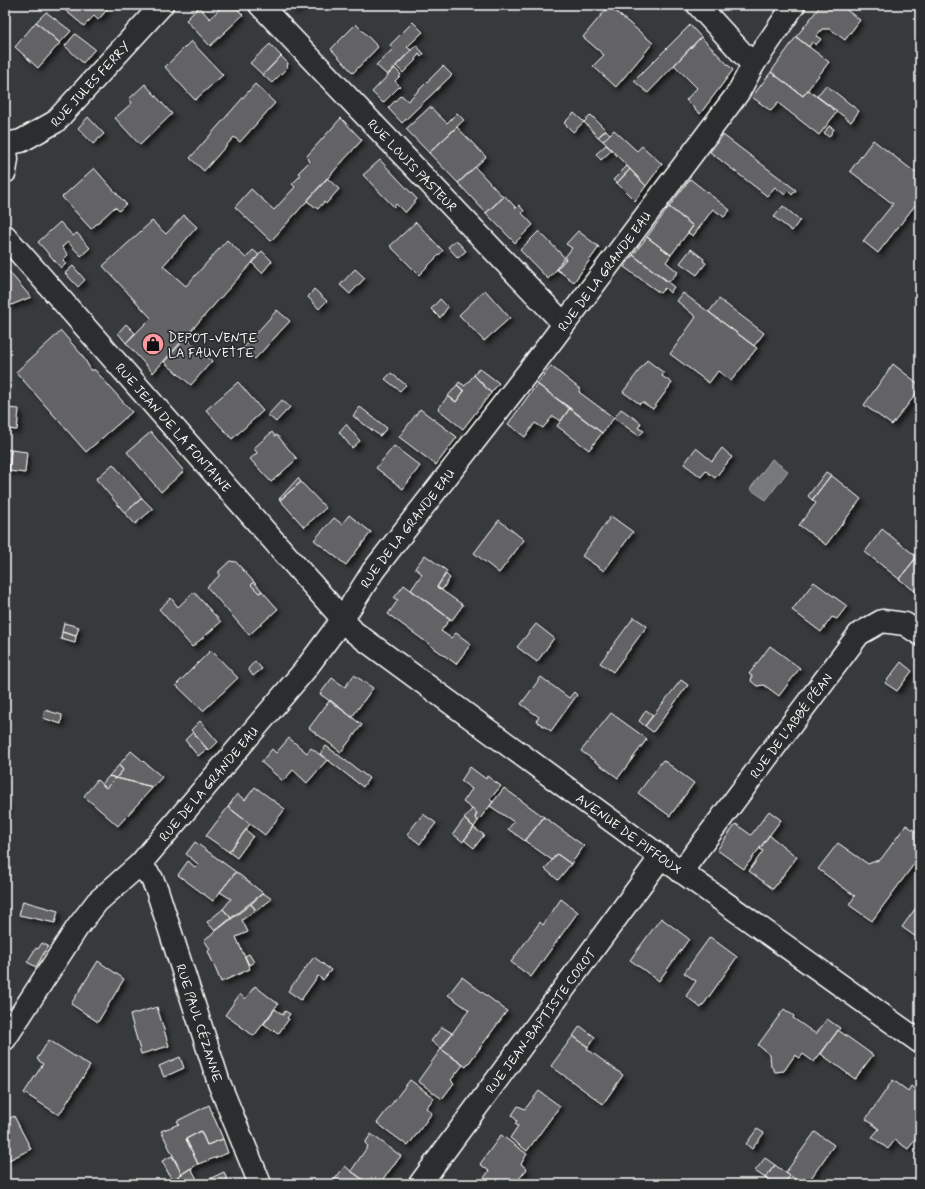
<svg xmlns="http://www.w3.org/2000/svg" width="925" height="1189" viewBox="0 0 925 1189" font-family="Mynerve,sans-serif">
<defs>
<filter id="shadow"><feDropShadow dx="3.5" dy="3.5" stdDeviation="2" flood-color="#0009"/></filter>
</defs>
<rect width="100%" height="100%" fill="#373a3b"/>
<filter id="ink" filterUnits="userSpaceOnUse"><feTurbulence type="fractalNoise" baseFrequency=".025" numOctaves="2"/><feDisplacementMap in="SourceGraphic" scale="8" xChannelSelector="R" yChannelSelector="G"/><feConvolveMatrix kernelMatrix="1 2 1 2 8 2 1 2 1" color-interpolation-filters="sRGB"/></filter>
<g filter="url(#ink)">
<path fill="#767879" stroke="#adaeaf" d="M772,459l16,12 -22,29 -16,-11z"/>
<path fill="#636465" stroke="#fff" filter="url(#shadow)" d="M61,5h50l-13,15 -4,-4 -10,10 -24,-20z
M223,5h11l9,10 -33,31 -24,-26 13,-13 11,12z
M290,5h10l-5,6z
M821,5h19l20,15 -15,20 -15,-11h-8l-6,7 5,3 -5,6 -4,-3 -3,5 -13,-10z
M609,6l44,37 -37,44 -23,-21 11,-11 -21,-18z
M46,12l25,19 -11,12 -24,-21z
M36,22l24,21 -22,25 -23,-21z
M413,22l10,10 -16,15 4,3 -24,25 -11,-10 17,-16 -3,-4z
M356,24l22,23 -25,26 -22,-24z
M690,25l11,12 -53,56 -14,-12z
M75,34l20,15 -12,14 -18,-17z
M701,37l32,33 -33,44 -14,-14 11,-12 -23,-23z
M796,37l33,25 -26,34 -32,-24z
M191,41l32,34 -28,25 -30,-33z
M270,44l11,12 -18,19 -13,-12z
M416,45l8,9 -3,3 -2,-3 -4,5 1,1 -13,13 -7,-7z
M281,56l7,7 -1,5 -15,15 -9,-8z
M443,66l9,9 -50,48 -14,-15 13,-13 7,6z
M395,68l6,7 -6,6 5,5 -17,17 -11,-11z
M771,72l32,24 5,-6 29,22 -18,23 -41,-32 -7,8 -19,-14z
M145,84l27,30 -32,31 -25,-27 17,-15 -3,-4z
M255,84l20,19 -35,39 -6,-5 -30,34 -14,-13z
M826,85l33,26 -8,11 -34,-26z
M430,107l17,16 10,-10 7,7 -35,33 -23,-24z
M574,113l10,9 -11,10 -9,-9z
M591,115l15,15 -8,7 -14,-15z
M88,117l16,17 -11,10 -15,-16z
M341,118l21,22 -91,101 -36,-34 16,-18 23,21 21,-23 -3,-3 9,-9 -3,-2 12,-12 -4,-4z
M829,126l5,3 -5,8 -5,-4z
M457,127l29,30 -28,26 -29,-30z
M606,130l4,4 -7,7 -5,-4z
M614,130l23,21 5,-5 20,18 -16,22 -43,-45z
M723,135l73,55 -4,5 -4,-4 -3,4 -10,-8 -8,9 -57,-44z
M873,140l47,36v23l-42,54 -15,-12 30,-37 -43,-33z
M606,145l6,5 -11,10 -5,-6z
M380,160l37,39 -12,14 -9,-9 -2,3 -31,-32z
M627,166l3,3 -13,14 -4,-3z
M475,167l28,30 -17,16 -28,-30z
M94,168l32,36 -7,7 -4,-4 -24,22 -29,-32z
M630,169l16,17 -11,15 -18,-18z
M327,178l12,11 -13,15 -2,-2 -6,7 -11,-8z
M690,179l40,31 -6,7 -11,-8 -20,27 -5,-3 5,-7 -24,-19z
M505,196l11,12 3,-3 5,6 -2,2 11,12 -18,18 -29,-30z
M783,206l17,14 -8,11 -18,-14z
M669,207l24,19 -22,29 -24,-18z
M184,215l13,12 -34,39 23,20 41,-46 19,18 7,-8 6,5 -106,118 -27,-30 25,-25 -48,-52 49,-45 14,13z
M60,222l13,14 4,-3 13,15 -9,8 -13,-14 -6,5 6,8 -5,5 3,4 -5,4 -23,-26z
M416,222l27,29 -24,24 -29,-29z
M539,231l27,28 -18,20 -28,-29z
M578,231l21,16 -25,35 -18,-13 16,-21 -6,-4z
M647,237l24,18 -5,7 12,10 -9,10 -36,-27z
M456,240l10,11 -8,7 -10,-11z
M691,249l13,10 -1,2 3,2 -9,12 -17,-12z
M262,251l10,10 -10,12 -10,-10z
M633,255l41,32 -4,6 -5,-5 -5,5 -36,-26z
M73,266l12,14 -7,7 -13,-14z
M5,267l18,21 8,9 -22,9 -4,-7z
M355,269l10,9 -15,16 -10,-9z
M314,289l13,12 -8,8 -11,-12z
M485,290l25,28 -26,23 -25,-26z
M683,293l74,55 -26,33 -13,-10 -9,12 -39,-29 26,-37 -19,-16z
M440,299l8,8 -8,11 -9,-9z
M719,299l45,34 -10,13 -45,-34z
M277,310l13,11 -35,38 -12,-11z
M126,324l9,9 -9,10 -8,-10z
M61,331l21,24 9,15h4l37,42 -46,40 -70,-80z
M186,338l26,23 -21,24 -27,-23z
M647,360l17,13 -2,3 10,7 -19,26 -11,-7 -2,2 -17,-12z
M893,364l27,21v4l-28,36 -28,-20z
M551,366l29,23 -1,3 35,26 -12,15 -65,-49z
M479,368l20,15 -8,10 -17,-18z
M391,373l15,12 -6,6 -15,-12z
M474,375l17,18 -28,36 -25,-20 10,-13 8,6 8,-11 -7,-6 2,-3 6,4z
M238,382l25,29 -31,28 -26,-29z
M537,384l33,24 -9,13 -8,-5 -10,12 -8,-5 -10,14 -17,-13z
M457,385l7,6 -8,11 -8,-6z
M282,400l8,7 -14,15 -8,-7z
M5,403h3l-1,5 12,1 -2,21 -12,-1z
M360,407l27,21 -7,8 -27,-20z
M570,408l32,25 -13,17 -32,-24z
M420,409l37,28 -21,28 -37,-28z
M621,409l20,14 -3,5 6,3 -5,5 -25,-18z
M346,424l14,17 -8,7 -13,-16z
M151,432l33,39 -23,21 -34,-40z
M272,432l3,4 2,-1 20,24 -26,23 -21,-23 7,-6 -3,-5z
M394,446l26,20 -17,23 -27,-21z
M696,448l16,13 10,-13 10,9 -17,21 -9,-7 -5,6 -17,-13z
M5,449l6,1 -2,21h-4z
M11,450l16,2 -2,21 -16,-2z
M113,464l29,34 -17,15 -29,-34z
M826,472l5,3 -19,25 -4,-4z
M831,475l30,24 -35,46 -27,-20 17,-22 -4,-3z
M298,478l3,4 -21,18 -1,-1z
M301,482l25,26 -22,19 -24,-27z
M142,498l11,11 -18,15 -10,-11z
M349,515l22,17 -25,33 -32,-25 20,-22 8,6z
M611,516l22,16 -29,39 -22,-15z
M499,520l25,20 -25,33 -25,-20z
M882,529l35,28 -18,22 -34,-27z
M919,554l1,2v39l-21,-16z
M425,555l22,16 -10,16 26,18 -11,15 -41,-30 11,-16 -7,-6z
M230,561l6,1 18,20 -3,3 8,8 3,-2 16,18 -29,26 -42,-48 12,-11v-5z
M446,574l4,4 -8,12 -5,-3z
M254,582l8,9 -3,2 -8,-8z
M814,582l33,24 -10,13 -5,-2 -11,15 -29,-22z
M404,585l46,34 -9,12 10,7 5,-5 15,11 -15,20 -68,-50 10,-14 -4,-2z
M194,592l27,30 -29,25 -33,-38 12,-11 7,9z
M634,617l13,9 -34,46 -13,-9z
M64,623l15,4 -3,9 -14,-4z
M536,624l18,14 -17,24 -20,-15z
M62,632l14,4 -1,7 -14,-4z
M770,646l30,22 -21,28 -15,-11 -7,1 -6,-5 1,-5 -3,-2z
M211,650l27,28 -35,33 -27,-26z
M255,661l7,8 -9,7 -5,-7z
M901,662l11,9 -15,20 -12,-8z
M354,675l19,13 -21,29 -32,-23 12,-16 13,9z
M541,677l28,21 5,-6 3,3 -26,36 -15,-10 3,-4 -18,-13z
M681,680l7,5 -35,47 -8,-6z
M330,700l32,25 -21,27 -32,-24z
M45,710l17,5 -1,9 -18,-6z
M646,710l7,5 -8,11 -6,-5z
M611,713l36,26 -29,39 -37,-27z
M200,721l18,21 -9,9 -18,-21z
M193,732l14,17 -9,7 -13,-16z
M289,738l18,15 4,-5 16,12 -20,23 -14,-13 -10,11 -22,-19 11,-13 4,4z
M326,746l43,32 -6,9 -43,-33z
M131,751l31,26 -9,10 -37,-9 7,-8 -4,-5z
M663,760l31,23 -24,33 -32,-23z
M119,765l4,5 -7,8 -7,-2z
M470,767l16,12 1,-3 14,10 -11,13 3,3 -15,19 -3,-3 2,-5 -14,-11 9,-13 -11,-8z
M109,776l7,2 -10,10 -4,-4z
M116,778l37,9 -35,39 -34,-30 13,-16 9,8z
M255,787l30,22 -20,26 -37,-28 9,-13 8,6z
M504,788l40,29 -19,24 -17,-12 6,-7 -24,-16z
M5,803l3,2 -2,7h-1z
M228,807l22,17 -21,28 -23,-16z
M472,809l5,4 -2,5 3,3 -4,6 -10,-8z
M769,811l12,9 -37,49 -27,-19 19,-26 15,11z
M423,814l13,9 -16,21 -13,-10z
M544,817l40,29 -13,18 -14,-10 -5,6 -27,-19z
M464,819l10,8 -11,15 -10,-8z
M906,825l14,9v22l-48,65 -23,-16 6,-9 -37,-27 20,-26 30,21 13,-5z
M474,828l10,7 -10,13 -10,-8z
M246,830l7,6 -16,22 -8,-6z
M769,835l28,22 -24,32 -24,-18 14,-20 -3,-2z
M195,842l41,30 -23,29 -35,-26 10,-14 7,6 3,-3 -12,-10z
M557,854l14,10 -13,16 -13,-11z
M236,872l27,21 -32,25 -8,-9 8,-10 -11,-7z
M263,893l9,6 -16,12 -5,-7z
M561,899l17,13 -47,65 -20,-15 29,-40 3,3z
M23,901l35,10 -3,12 -36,-8z
M920,902v38l-18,-13z
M251,904l5,6 -14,10 6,12 -12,5 14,32 -29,13 -13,-31 2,-2 -6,-9z
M223,909l8,9 -16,13 -8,-9z
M661,918l28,21 -30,42 -29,-21z
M710,937l27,20 -36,51 -15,-12 10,-15 -12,-8z
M42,943l6,3 -12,21 -9,-5 9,-14 2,1z
M249,954l5,8 -5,3 -4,-9z
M314,957l17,13 -8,10 -5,-4 -17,24 -13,-9z
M98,961l26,18 -26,43 -27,-18z
M462,977l45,34 -41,56 -25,-18 28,-39 -21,-15z
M255,986l23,18 -24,32 -29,-21 15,-21 5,5z
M157,1007l12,39 -28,8 -11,-39z
M275,1009l8,6 2,-4 5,3 -3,4 2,1 -11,15 -14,-10z
M784,1009l10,7 -1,2 23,16 11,-15 13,9 -26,34 -11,-8 -3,4 -5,-3 -11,16 -9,1 -4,-6 -1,-11 -12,-10z
M580,1026l15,11 -7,10 -15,-11z
M442,1027l10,6 -11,16 -10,-8z
M838,1030l35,25 -18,24 -34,-25z
M573,1036l15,11 -1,2 36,26 -20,29 -52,-38z
M49,1040l41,26 -31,49 -35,-22 19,-29 -6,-5z
M441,1049l22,16 -12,15 3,3 -12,16 -24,-18z
M180,1057l4,11 -20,9 -5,-11z
M410,1080l24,18 -8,10 6,5 -24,33 -31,-23z
M893,1080l15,11 3,-5 9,7v41l-12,15 -13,-9 -7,9 -16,-12 7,-8 -13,-10z
M539,1091l21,15 -33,45 -17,-13 8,-12 -3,-2 2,-3 -5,-6 6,-9 7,3z
M209,1105l14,34 -16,6 -6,-14 -15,8 12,25 -16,10 -21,-43 18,-7 -2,-3z
M14,1116l17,33 -26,13v-41z
M757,1129l7,4 -12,16 -6,-5z
M201,1131l6,14 16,-6 5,14 -30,11 -12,-25z
M815,1132l19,13 -27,39h-6l-15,-12z
M371,1134l30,22 -22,28h-10l-18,-13 17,-25 -3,-3z
M501,1135l26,19 -6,10 6,5 -12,15h-30l-4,-2 8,-11 -9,-7z
M172,1156l10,18 -10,6 -10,-19z
M765,1158l10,7 -10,13 -10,-7z
M775,1165l15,11 -6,8h-11l-8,-6z
M345,1166l6,5 18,13h-38z
M191,1168l7,13 -5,3h-10l-5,-8z
M224,1172l5,12h-20l-2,-4z"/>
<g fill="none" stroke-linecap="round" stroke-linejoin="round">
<g stroke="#fff" stroke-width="25">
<g id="minor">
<path id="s1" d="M260,5l304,319"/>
<path d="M698,5l55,60"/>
<path id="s2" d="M5,144l16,-3 34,-19 107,-117"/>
<path d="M5,145l2,14 -2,13"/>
<path id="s3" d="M5,236l349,396 307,225 259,185"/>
<path id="s4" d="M140,864l12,15 5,11 62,193 41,101"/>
<path id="s5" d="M681,872l178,-238 23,-13 23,3 15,10"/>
<path id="s6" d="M5,1039l72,-111 20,-26 43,-38 164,-193 38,-51 31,-49 159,-204 206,-274 15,-28 41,-60"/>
<path id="s7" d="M420,1184l241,-327"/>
</g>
</g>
<use href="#minor" stroke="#2a2d2e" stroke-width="22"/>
</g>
</g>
<defs>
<g id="shop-disc" transform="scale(1.15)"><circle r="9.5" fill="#ff9aa2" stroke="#2a2d2e"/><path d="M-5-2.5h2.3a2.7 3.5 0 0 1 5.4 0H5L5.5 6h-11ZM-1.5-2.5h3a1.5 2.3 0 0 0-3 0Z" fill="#111"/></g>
</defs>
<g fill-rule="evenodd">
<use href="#shop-disc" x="153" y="344"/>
</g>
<g text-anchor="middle" stroke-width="3.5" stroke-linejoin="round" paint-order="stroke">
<g font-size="13" fill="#fff" stroke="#2a2d2e">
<text dy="5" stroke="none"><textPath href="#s2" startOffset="107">RUE JULES FERRY</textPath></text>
<text dy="5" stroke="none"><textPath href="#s1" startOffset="221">RUE LOUIS PASTEUR</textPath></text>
<text dy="5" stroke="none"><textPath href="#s6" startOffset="976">RUE DE LA GRANDE EAU</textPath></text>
<text dy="5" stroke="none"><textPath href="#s3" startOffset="255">RUE JEAN DE LA FONTAINE</textPath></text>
<text dy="5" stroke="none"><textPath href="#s6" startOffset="652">RUE DE LA GRANDE EAU</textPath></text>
<text dy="5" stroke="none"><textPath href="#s5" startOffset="183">RUE DE L'ABBÉ PÉAN</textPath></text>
<text dy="5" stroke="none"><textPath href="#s6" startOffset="328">RUE DE LA GRANDE EAU</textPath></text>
<text dy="5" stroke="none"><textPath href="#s3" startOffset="869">AVENUE DE PIFFOUX</textPath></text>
<text dy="5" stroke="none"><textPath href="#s7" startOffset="203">RUE JEAN-BAPTISTE COROT</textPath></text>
<text dy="5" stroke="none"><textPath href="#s4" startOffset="171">RUE PAUL CÉZANNE</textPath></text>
</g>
<g font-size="13" fill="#fff" stroke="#2a2d2e" text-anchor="start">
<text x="168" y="342">DEPOT-VENTE<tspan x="168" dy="15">LA FAUVETTE</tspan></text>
</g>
</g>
<rect width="925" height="1189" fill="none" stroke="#2a2d2e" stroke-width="20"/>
<rect x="10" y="10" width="905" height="1169" fill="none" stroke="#fff" stroke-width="1.5" filter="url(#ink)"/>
</svg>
